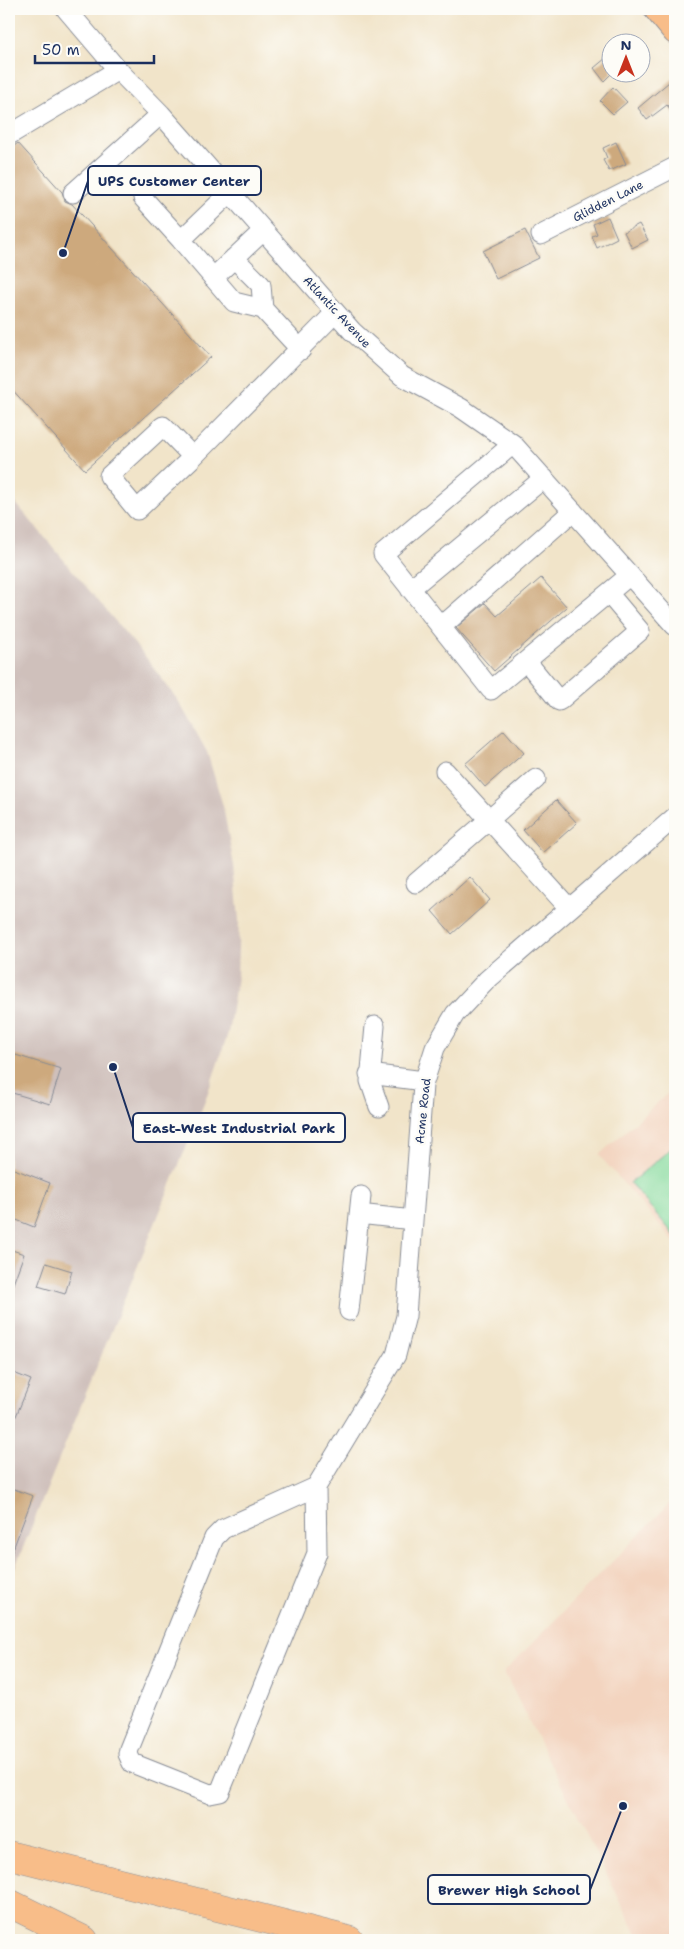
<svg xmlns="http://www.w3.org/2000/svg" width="684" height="1949" viewBox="0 0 684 1949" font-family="'Shantell Sans',sans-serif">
<rect width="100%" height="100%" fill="#fdfcf7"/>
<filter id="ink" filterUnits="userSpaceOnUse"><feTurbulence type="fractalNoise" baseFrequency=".02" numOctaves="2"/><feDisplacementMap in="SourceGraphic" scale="10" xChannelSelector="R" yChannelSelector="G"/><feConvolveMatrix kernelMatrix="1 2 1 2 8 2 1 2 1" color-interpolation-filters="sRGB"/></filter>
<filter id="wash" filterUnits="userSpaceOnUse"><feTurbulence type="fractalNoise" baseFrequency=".0096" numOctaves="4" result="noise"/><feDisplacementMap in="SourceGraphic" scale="20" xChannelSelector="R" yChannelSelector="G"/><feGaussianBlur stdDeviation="1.12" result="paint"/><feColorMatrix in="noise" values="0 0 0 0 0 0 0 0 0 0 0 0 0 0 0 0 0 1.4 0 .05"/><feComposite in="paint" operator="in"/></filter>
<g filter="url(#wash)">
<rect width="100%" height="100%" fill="#f1e4c9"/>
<path fill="#f3d4bf" d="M675,1087v156l-76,-88z
M675,1498v442h-35l-136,-268z"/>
<path fill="#cfc0bb" d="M9,495l139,165 31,42 28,50 16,54 11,60 5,54 -2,57 -9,56 -23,68 -196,481z"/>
<path fill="#85da9d" stroke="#50847e" d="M675,1145v91l-45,-53z"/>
<g id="blocks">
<path fill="#cda97d" d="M612,53v20l-8,8 -10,-13z
M675,77v38l-8,-10 -20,15 -9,-12z
M613,87l14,15 -14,12 -13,-13z
M616,142l10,22 -17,7 -6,-11 4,-2 -4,-10z
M18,143l44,49 3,9 7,3 139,153 -126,113 -76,-84v-236z
M608,217l9,21 -20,10 -5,-12 5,-2 -4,-10z
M639,224l9,16 -16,8 -8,-16z
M525,230l14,28 -43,21 -13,-28z
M541,578l26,29 -73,64 -38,-43 29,-25 12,13z
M504,730l20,23 -39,34 -20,-23z
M556,800l21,23 -34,30 -20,-23z
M470,877l20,23 -38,34 -20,-23z
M9,1053l52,16 -11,35 -41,-12z
M9,1167l41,16 -16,44 -25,-10z
M9,1249l15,5 -14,38h-1z
M46,1263l26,8 -7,23 -27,-8z
M9,1371l22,9 -22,53z
M14,1489l19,7 -23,61 -1,-55z"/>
</g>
</g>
<g filter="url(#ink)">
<use href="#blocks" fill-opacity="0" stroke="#868a94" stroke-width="1"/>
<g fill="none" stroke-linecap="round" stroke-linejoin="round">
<g stroke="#868a94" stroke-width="21">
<path id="minor" d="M66,9l52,61 43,44 191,217 50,45 59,32 52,36 162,182
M9,135l109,-65
M73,193l88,-79
M143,198l38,42 49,-47
M541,235l134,-68
M181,240l53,62 29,7 38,41
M234,258l27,27 2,24
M213,278l50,-47
M513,444l-130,110 108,136 139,-115
M193,457l-56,53 -28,-34 54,-50 30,31 142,-144
M410,589l134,-111
M441,627l132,-116
M527,662l32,39 81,-70 -31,-37
M445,771l124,137
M416,883l120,-104
M375,1026l-5,55 9,26
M369,1074l55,7
M359,1214l54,6
M349,1311l12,-115
M316,1487l80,-132 10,-39 17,-231 12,-37 20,-34 32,-34 188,-163
M316,1487l1,66 -97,239 -10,2 -78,-31 -4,-9 1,-5 85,-211 9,-9z"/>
</g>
<g stroke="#868a94" stroke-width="26">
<path id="major" d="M656,9l19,23"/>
</g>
<g stroke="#868a94" stroke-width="29">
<path id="highway" d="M9,1855l340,85
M9,1903l75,37"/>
</g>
<use href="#minor" stroke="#fff" stroke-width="19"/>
<use href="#major" stroke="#f8bd89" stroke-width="24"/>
<use href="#highway" stroke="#f8bd89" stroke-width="28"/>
</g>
</g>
<g text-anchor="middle" stroke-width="5" stroke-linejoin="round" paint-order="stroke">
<g font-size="12" fill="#1b2f5e" stroke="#fdfcf7">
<text transform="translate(608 201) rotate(-27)" y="4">Glidden Lane</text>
<text transform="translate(337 312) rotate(47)" y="4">Atlantic Avenue</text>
<text transform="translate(423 1111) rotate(-84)" y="4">Acme Road</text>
</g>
</g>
<path fill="none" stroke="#1b2f5e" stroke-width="2" d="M63 253L88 181M113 1067L133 1128M623 1806L590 1890"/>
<g fill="#1b2f5e" stroke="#fdfcf7" stroke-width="2">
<circle cx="63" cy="253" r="5"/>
<circle cx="113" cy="1067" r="5"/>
<circle cx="623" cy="1806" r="5"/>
</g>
<g fill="#fdfcf7" stroke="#1b2f5e" stroke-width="2">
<rect x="88" y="166" width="173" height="29" rx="5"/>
<rect x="133" y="1113" width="212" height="29" rx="5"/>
<rect x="428" y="1875" width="162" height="29" rx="5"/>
</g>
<g font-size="14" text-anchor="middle" font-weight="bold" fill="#1b2f5e">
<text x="174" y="186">UPS Customer Center</text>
<text x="239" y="1133">East-West Industrial Park</text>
<text x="509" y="1895">Brewer High School</text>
</g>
<rect width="684" height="1949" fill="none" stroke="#fdfcf7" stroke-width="30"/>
<g transform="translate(626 58)"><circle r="24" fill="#fdfcf7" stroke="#a3aaba"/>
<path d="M0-4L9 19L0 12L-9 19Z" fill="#c8321e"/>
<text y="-8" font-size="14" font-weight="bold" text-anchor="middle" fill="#1b2f5e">N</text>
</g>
<path d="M35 55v8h119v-8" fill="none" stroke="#1b2f5e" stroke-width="2.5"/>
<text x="42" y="55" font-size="15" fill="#1b2f5e" stroke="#fdfcf7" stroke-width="4" paint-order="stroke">50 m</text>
</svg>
